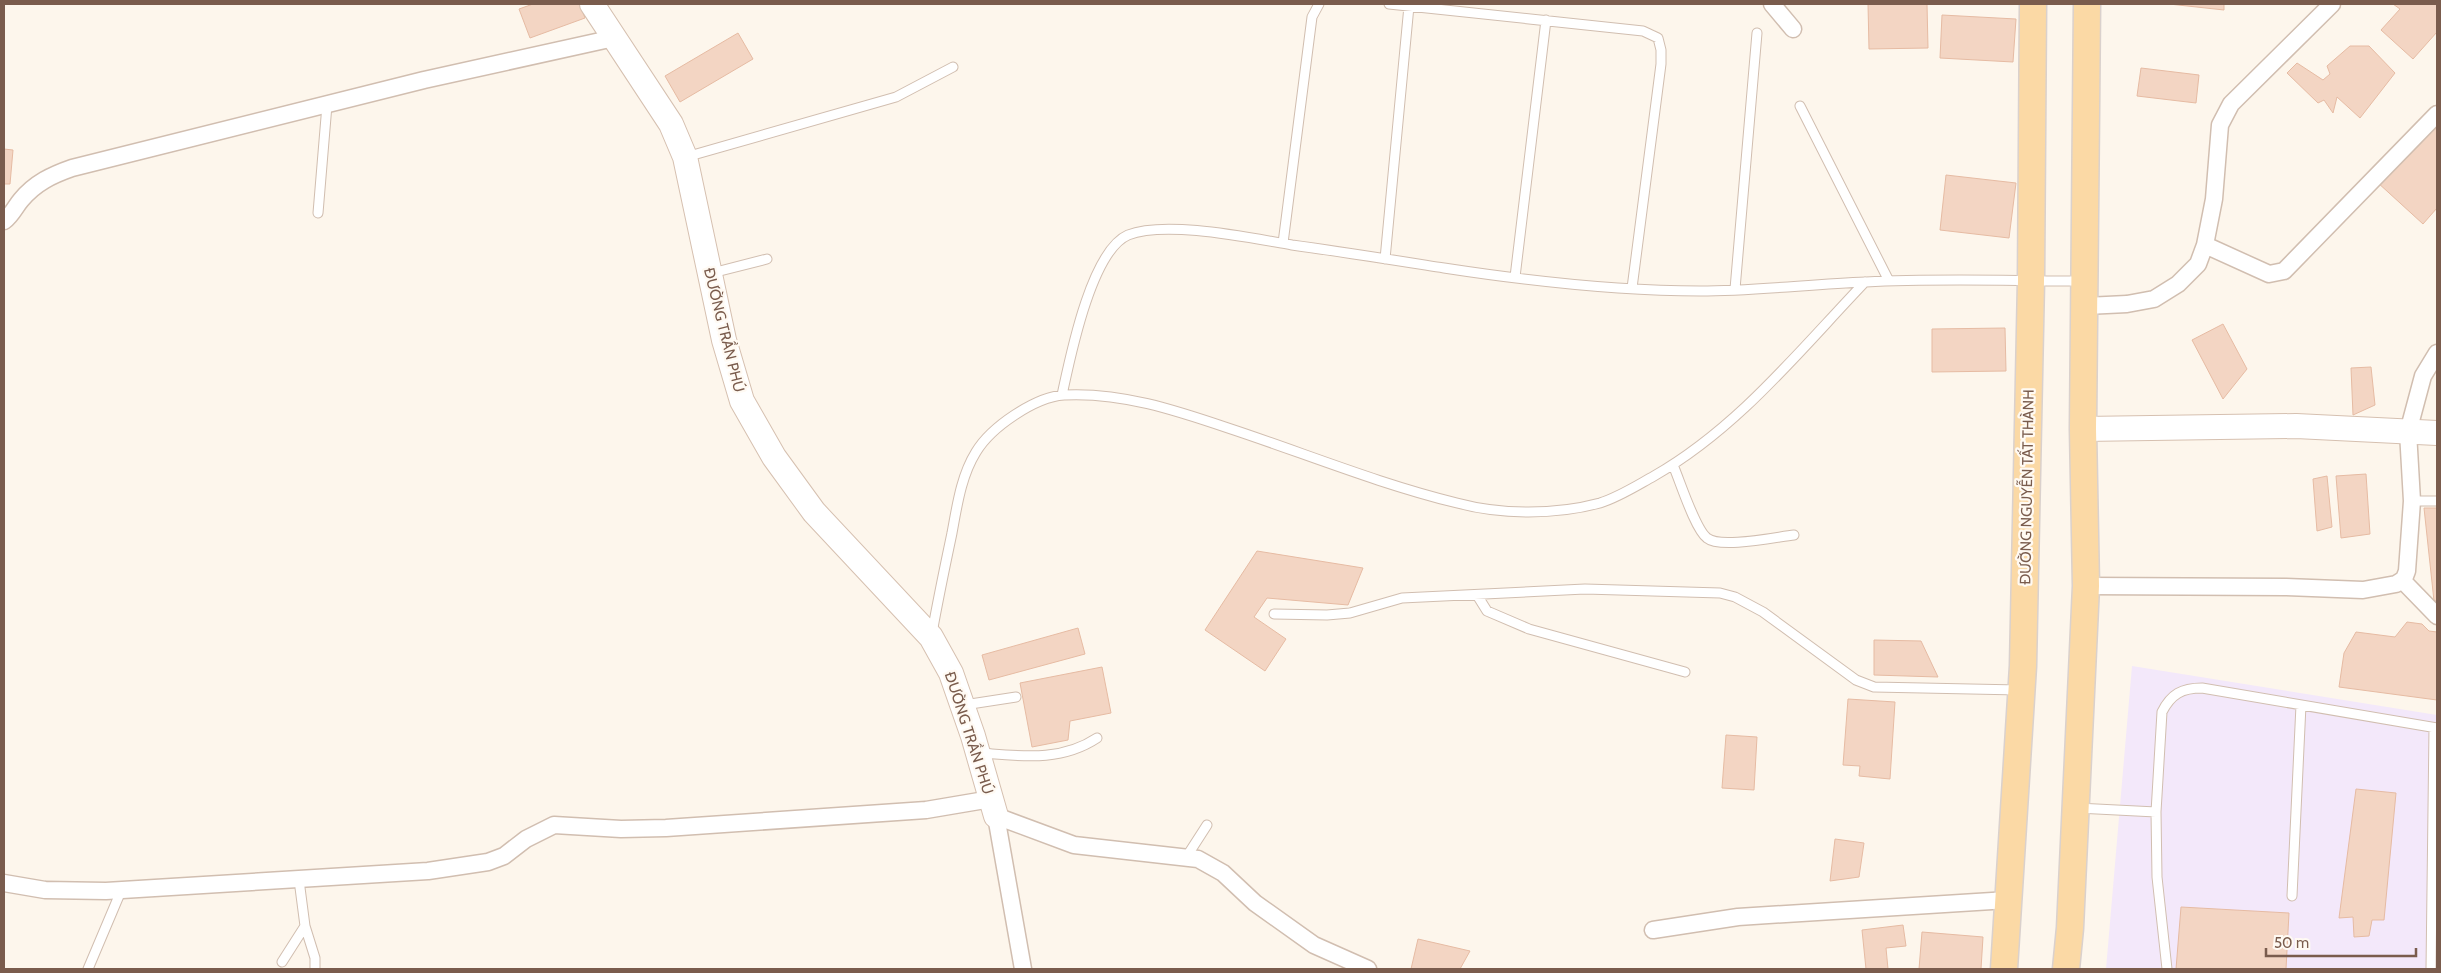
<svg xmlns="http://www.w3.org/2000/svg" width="2441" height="973" viewBox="0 0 2441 973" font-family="Cabin,sans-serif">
<rect width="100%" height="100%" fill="#fdf6ec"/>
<path fill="#f3e8fa" d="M2132,666l305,49v254h-331z"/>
<path fill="#f3d5c3" stroke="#e6bba3" d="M533,4h47l5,14 -55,20 -11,-29z
M1868,4h59l1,44 -59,1z
M2169,4h55v6z
M2393,4h44v28l-24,27 -32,-29 19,-21z
M1942,15l74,4 -3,43 -73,-4z
M738,33l15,26 -73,43 -15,-26z
M2350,46h19l26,27 -35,45 -23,-21 -4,16 -9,-13 -6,3 -31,-30 10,-10 26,17 7,-6 -3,-8z
M2141,68l58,7 -3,28 -59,-7z
M2437,117v91l-14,16 -46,-42z
M4,149l9,1 -3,34h-6z
M1946,175l70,8 -7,55 -69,-8z
M2223,324l24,45 -24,30 -31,-59z
M2005,328l1,43 -74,1v-43z
M2371,367l4,38 -22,10 -2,-47z
M2366,474l4,60 -29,4 -5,-62z
M2327,476l5,51 -15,4 -4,-52z
M2424,508h13v93h-3z
M1257,551l106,17 -15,37 -81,-7 -13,19 32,22 -21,32 -60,-41z
M2407,622l15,2 7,7 8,1v68l-98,-13 5,-34 12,-21 39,5z
M1078,628l7,26 -96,26 -7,-25z
M1874,640l47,1 17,36 -64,-2z
M1102,667l9,46 -41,8 -2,19 -36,7 -12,-64z
M1848,699l47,3 -5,77 -31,-3 1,-10 -17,-1z
M1726,735l31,2 -3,53 -32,-2z
M2356,789l40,4 -12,127h-12l-3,16 -15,1 -1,-20 -14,1z
M1835,839l29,4 -5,34 -29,4z
M2181,907l108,6 -3,56h-110z
M1903,925l3,21 -20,2 2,21h-22l-4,-39z
M1922,932l61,5 -2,32h-62z
M1418,939l52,12 -10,18h-49z"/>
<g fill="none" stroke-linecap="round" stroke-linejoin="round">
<g stroke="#d1beb0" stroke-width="11">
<path id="lane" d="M1389,4l254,27 15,7 3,12v14l-29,224
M1800,106l89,175
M686,157l210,-60 57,-30
M318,213l9,-108
M1283,243l29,-226 7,-13
M1385,259l24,-253
M712,273l55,-14
M1515,277l31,-257
M1735,289l22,-256
M1062,395c8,-37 29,-144 66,-160 38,-15 122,3 164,10 51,7 101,15 152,23 85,13 171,23 256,23 56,0 111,-7 166,-9 72,-4 145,-1 217,-1
M1673,465c7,16 22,64 34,73 13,11 69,-1 87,-3
M2412,501h25
M1477,595l10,16 42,18 156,43
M1274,614l53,1 23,-2 52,-15 183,-9 135,4 15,4 28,15 93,68 18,7 145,3
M932,633c6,-33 13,-67 20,-100 5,-27 9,-57 24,-81 15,-25 59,-55 88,-57 57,-3 111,15 164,33 76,25 151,56 229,75 45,12 98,12 143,0 19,-6 36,-17 54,-27 84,-48 145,-125 211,-194
M964,705l52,-8
M981,753c40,3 80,9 116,-15
M2077,808l79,4 6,-100c9,-18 20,-24 40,-24l235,40
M2156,812l1,65 10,92
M1187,856l20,-31
M299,880l6,46 10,32v11
M2292,896l9,-191
M282,962l23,-36
M88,969l33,-78
M2431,969l3,-241"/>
</g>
<g stroke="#d1beb0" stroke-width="19">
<path id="street" d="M1772,4l21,25
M4,221c8,-6 11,-14 17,-21 14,-17 31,-25 51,-32l352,-88 190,-42
M2205,245l64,29 15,-3 153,-157
M2086,306l41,-2 27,-5 24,-15 20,-20 7,-19 9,-46 6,-74 11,-21 101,-100
M2402,580l35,36
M2086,586l200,1 77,3 33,-6 8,-5 3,-8 5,-70 -4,-69 15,-56 14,-23
M996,816l78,29 124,14 25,14 32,30 59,42 54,24
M996,816l27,153
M4,883l41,7 61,1 322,-20 60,-9 16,-6 22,-17 28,-14 67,4 45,-1 260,-18 65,-11
M1653,930l85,-13 270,-17"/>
</g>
<g stroke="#d6c0b0" stroke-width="26">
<path id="secondary" d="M592,4l79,120 14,33 39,183 18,61 32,56 40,55 117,125 20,36 22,63 23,80
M2083,429l213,-3 141,7"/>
</g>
<g stroke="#dad1cd" stroke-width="29">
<path id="primary" d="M2004,969l19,-303 8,-385 2,-277
M2066,969l4,-41 16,-342 -3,-157 4,-425"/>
</g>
<use href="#lane" stroke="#fff" stroke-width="9"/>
<use href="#street" stroke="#fff" stroke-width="16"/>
<use href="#secondary" stroke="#fff" stroke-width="24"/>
<use href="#primary" stroke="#fbd9a5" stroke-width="26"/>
</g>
<g text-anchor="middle" stroke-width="4.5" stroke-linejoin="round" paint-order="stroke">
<g font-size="15" fill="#7a5c4d" stroke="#fffaf3">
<text transform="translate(724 330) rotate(76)" y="5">ĐƯỜNG TRẦN PHÚ</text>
<text transform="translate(2027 487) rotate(-89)" y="5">ĐƯỜNG NGUYỄN TẤT THÀNH</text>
<text transform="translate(969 733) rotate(72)" y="5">ĐƯỜNG TRẦN PHÚ</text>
</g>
</g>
<rect width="2441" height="973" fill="none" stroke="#7a5c4d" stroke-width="10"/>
<path d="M2266 948v8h150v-8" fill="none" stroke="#7a5c4d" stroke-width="2.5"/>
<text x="2274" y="948" font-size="15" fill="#7a5c4d" stroke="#fffaf3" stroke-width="4" paint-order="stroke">50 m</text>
</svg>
